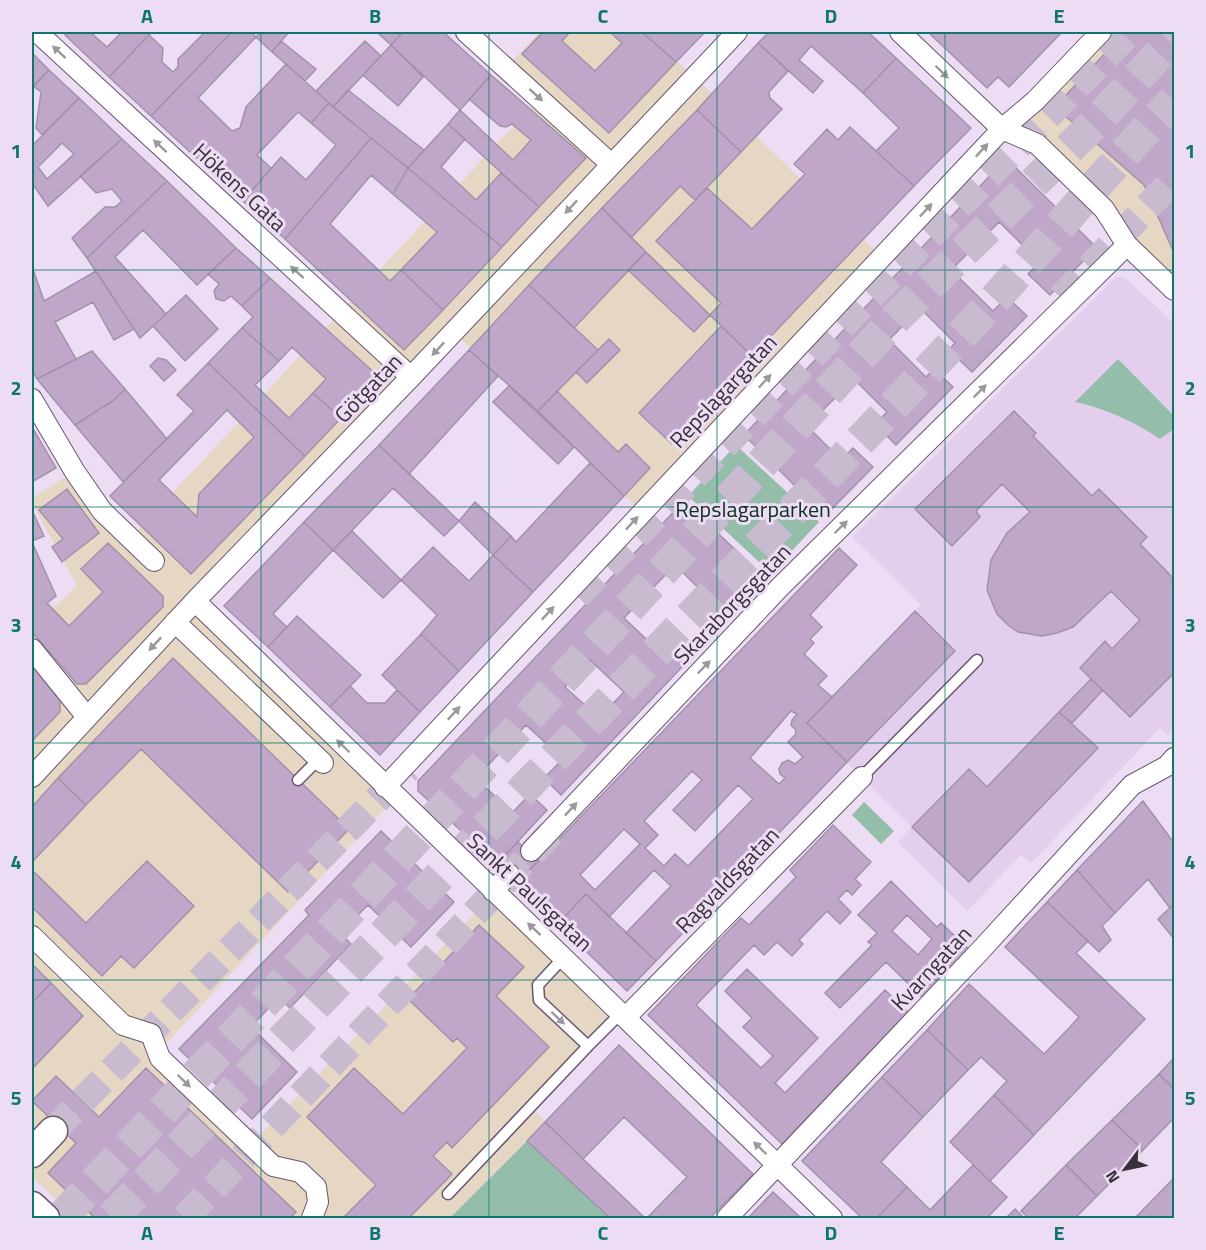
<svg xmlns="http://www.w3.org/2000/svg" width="1206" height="1250" viewBox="0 0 1206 1250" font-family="'Titillium Web',sans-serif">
<rect width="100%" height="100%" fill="#ecdcf4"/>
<path fill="#e6d6c4" d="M539,32h105l52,46 184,177 -239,256 -182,-174 -263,265 200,194 -233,251 94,91 238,-245 129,117 -93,97 14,15 -95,96h-374l-44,-41v-549l45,-42 -45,-83v-5l41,-26 56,68 414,-446 -33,-30z
M1091,32h83v251l-137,-136 -38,-18z"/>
<path fill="#e3ceed" d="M1116,277l9,1 49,45v406l-6,7 -8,-8 -129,135 -10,-8 -54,56 -69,-69 14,-15 -105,-104 114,-118 -69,-68z"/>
<path fill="#95beaa" d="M1118,359l56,57v13l-14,10c-27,-18 -53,-30 -85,-37z
M736,445l83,77 -48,51 -83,-77z
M864,802l30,29 -13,13 -29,-29z
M527,1141l83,77h-160z"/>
<path fill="#c0a7ca" stroke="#a192a8" stroke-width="1.5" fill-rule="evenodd" d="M68,32h22l17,15 15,-15h30l-43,45 -44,-42z
M205,32h27l-81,84 -42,-39 40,-42 14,13 -1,14 11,10 5,-5v-8z
M232,32h19l5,5 -58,61 34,33 8,-3 6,-21 40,-43 43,39 -18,20 -13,-11 -41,43 14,13 -28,33 -92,-85z
M261,32h28l-17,20 -16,-15z
M377,32h26l-12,13z
M403,32h40l48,43 -31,35 -69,-65z
M543,32h27l-8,9 33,30 27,-28 -12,-11h32l34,30 -67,71 -87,-79z
M642,32h63l-29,30z
M769,32h99l28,26 -33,35 -52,-47 -12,14 24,21 -10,12 -55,-50z
M928,32h134l-53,55 -11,-10 -11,11z
M1125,32h49v221l-30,-68 -89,-78z
M281,41l35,28 -11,12 -33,-29z
M365,41l16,15 -48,51 -17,-16z
M758,43l30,28 -19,21 1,6 12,11 -41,43 -44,-42z
M391,45l32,32 -25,29 -35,-31z
M32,53l17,17 -17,18z
M896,58l75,70 -57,58 -38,-35 23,-23 -36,-35z
M49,70l30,28 -37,37 -6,-7 5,-36 -8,-6z
M491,75l95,83 -47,49 -91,-83 12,-14 53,50 18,-20 -19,-16 -6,3 -6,-1 -31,-27z
M348,90l76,60 -16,18 -75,-61z
M79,98l43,41 -74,67 -16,-23v-37zM62,143l12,11 -27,25 -9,-12z
M329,103l42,35 -86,101 -42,-38 38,-44 25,23 30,-35 -25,-22z
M697,110l44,42 -46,48 -15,-14 -49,52 -29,-30z
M448,124l17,15 -24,28 35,33 25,-27 38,34 -37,40 -94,-79z
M850,127l64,59 -162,170 -42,-41 11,-12 -65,-62 51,-53 45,41 53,-55 -11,-10 33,-35 11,11z
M371,138l37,30 -15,26 -22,-19 -41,49 60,57 11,-11 42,40 -39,40 -119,-111z
M122,139l45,42 -80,77 -15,-20 33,-31h10l7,-6 -10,-12 -16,4 -16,-17z
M1002,163l10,1 80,79 -1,10 -41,42 -22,-21 12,-12 -41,-40 -48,48 42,41 14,-14 20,19 -55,56 -23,-22 6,-7 -35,-35 -31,32 37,37 8,-8 19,18 -57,58 -21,-21 12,-12 -33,-33 -47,47 34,34 12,-12 20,19 -48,49 -81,-81z
M408,168l94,79 -59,63 -42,-40 36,-38 -44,-38z
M167,181l69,67 -39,37 -54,-55 -28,27 51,57 -26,24 -53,-80z
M602,208l44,44 -72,76 -45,-43z
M236,248l34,30 -28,28 -11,-10 -7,5 -8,-2 -2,-8 5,-7 -11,-10z
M646,252l64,63 -16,17 -66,-62z
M32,266l12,35 52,-30 38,58 -20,11 -21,-38 -38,20 21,37 -39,20 -5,-9z
M270,278l109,99 -38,41 -28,-25 13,-14 -34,-32 -13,14 -37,-33 11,-11 -11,-11z
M529,285l69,65 -60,61 -69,-61z
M186,295l32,34 -33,32 -32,-35z
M721,326l31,30 -80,88 -33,-31z
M242,328l37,33 -24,24 34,33 24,-25 28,25 -36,38 -97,-93z
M609,339l11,11 -33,33 -11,-11z
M469,350l29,26 -89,98 -30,-29z
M92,351l33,38 -11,11 -39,25 -38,-46z
M158,358l8,2 10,10 -12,11 -14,-15z
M208,363l97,93 -114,118 -81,-78 84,-85 -17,-16zM227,410l27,27 -55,57 -2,23 -38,-37z
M509,386l65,61 -16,17 -65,-62z
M125,389l42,50 -44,43 -48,-57 39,-25z
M557,391l61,61 8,-8 24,24 -26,28 -86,-85z
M1014,411l22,22 -3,3 59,60 7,-7 48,48 -7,7 34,35v94l-44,44 -50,-49 25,-27 7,8 28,-29 -29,-29 -38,36 -16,6 -15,3 -24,-4 -10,-7 -11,-11 -10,-24 4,-30 16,-27 23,-21 -28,-28 -26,27 4,6 -28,29 -37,-37z
M32,427l24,41 -24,14z
M379,445l80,76 -15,15 -51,-48 -60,62 -29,-28z
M590,463l34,33 -91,96 -40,-37 18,-19 5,6z
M67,489l32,44 -37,29 -10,-15 11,-8 -24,-29z
M684,501l81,77 -53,56 -17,-17 16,-17 -36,-35 -51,53 37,35 18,-19 18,17 -136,144 -17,-17 19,-19 -37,-34 -50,53 36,35 18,-19 17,16 -50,54 -79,-73v-10zM590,660l34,32 -25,26 -34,-31z
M475,502l36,34 -18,19 -34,-34z
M32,510l12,26 -12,5z
M304,522l29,28 -60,64 14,13 -19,20 -44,-41z
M352,531l49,49 -18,18 -50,-48z
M32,542l24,54 -9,7 22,23 34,-34 -22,-23 27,-26 55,53v11l-77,77h-9l-45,-52z
M433,547l36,34 24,-26 40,37 -74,79 -38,-37 16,-19 -36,-35z
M839,548l18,17 -47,50 12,12 -12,12 4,4 -10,11 23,22 -9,9 14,12 -25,26 40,39 -191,199 -30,-28 45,-47 -17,-16 -45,47 -23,-23 -28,30 -42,-40zM791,711l6,3 -5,6 -1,5 5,5 -1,5 -7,7 15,15 -8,7 -7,-4 -6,3 -3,6 1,5 5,4 -6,6 -29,-26zM692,771l10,9 -29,30 22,21 43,-46 15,14 -65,67 -13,-12 -11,12 -19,-18 13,-13 -14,-14zM624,829l16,15 -45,46 -15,-15z
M915,611l40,40 -108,111 -40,-39z
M297,616l64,59 -31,32 -62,-60z
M421,634l38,37 -39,41 -38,-37z
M173,658l176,171 -61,63 -147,-143 -55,56 -28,-27z
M32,662l28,39v11l-28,29z
M1091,679l12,11 -31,33 -13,-11z
M350,686l17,17h18l12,-13 23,22 -40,43 -50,-48z
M1059,712l39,36 -129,134 -57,-55 57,-58 18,18z
M58,778l28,27 -54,57v-55z
M1143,801l31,42v61l-4,4 -22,-29 -33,34 -38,-43z
M833,825l38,37 -16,17 6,6 -9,10 -5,-5 -9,9 13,13 -11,12 -13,-13 -28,29 4,4 -11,12 -15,-14 -13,13 -10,-10 -58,60 65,63 12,-12 -30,-29 9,-9 -27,-27 22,-22 71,69 -43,45 10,10 100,-103 23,22 -126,132 -134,-129 93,-97 8,7 47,-48 -6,-7z
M381,831l73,71 -43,45 -43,-42 -28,28 11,11 -61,64 -11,-11 -28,30 46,45 -45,47 -73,-70 130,-134 -4,-5z
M518,842l20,19 -16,17 -21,-19z
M147,861l47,45 -60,62 -13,-12 -19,20 -70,-69v-37l54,53z
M1077,870l38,43 -13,13 9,14 -12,12 -52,-50z
M891,881l46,46 4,-4 28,26 -46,49 -37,-36 -46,46 -15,-15 47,-48 -4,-3 9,-9 -19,-18zM907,915l25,24 -14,16 -26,-24z
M586,894l70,67 -29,30 -69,-67z
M1047,902l41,39 -12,12 69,66 -111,116 -40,-40 13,-14 -26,-24 -13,13 -41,-40 42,-46 75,70 26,-27 9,-10 -74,-70z
M1174,904v35l-16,-20z
M479,925l45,42 -28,29 53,51 -97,101 -5,-6 -14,14 19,18 -43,44h-66l33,-33 -69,-68 47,-49 49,46 64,-66 -10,-10 -4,4 -45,-43z
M32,964l19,19 -19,20z
M51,983l32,33 -51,53v-66z
M927,1030l41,40 -45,47 -41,-40z
M619,1045l134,129 -43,44h-63l40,-41 -63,-60 -41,42 -38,-37z
M1174,1058v31l-15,-15z
M146,1068l150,144 -6,6h-195l-47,-45 28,-30 -44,-42 24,-25 43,41z
M1159,1074l15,15v29l-31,32 -31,-30z
M882,1077l41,40 -42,45 26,25 -30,31h-15l-60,-57z
M994,1095l40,40 -44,46 -40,-39z
M1112,1120l31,30 -46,46 -31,-31z
M545,1122l38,37 62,59h-35l-83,-77z
M973,1165l34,32 -20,21h-110l30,-31 23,23z
M1066,1165l31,31 -22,22h-46l-8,-7z
M1173,1179l1,39h-39z
M773,1192l28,26h-53z
M1015,1209l9,9h-18z"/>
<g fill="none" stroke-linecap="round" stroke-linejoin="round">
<path stroke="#c8bacf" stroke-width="20" stroke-dasharray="20 10" stroke-linecap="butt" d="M509,874l22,-23"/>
<path stroke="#c8bacf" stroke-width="28" stroke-dasharray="28 14" stroke-linecap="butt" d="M1061,298l113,-119
M577,596l553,-564
M53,1131l355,-363
M185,1218l368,-387"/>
<path stroke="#c8bacf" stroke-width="33" stroke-dasharray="33 16" stroke-linecap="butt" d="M61,1218l211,-223 624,-677 202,-198 76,-82
M112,1218c278,-292 559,-580 838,-871 77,-80 147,-167 224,-247"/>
<g stroke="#67586d" stroke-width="13">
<path id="lane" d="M862,777l115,-117
M298,780l21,-21
M564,957l-26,28 1,15 49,46 34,-34
M448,1194l140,-148"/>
</g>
<g stroke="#67586d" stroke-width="22">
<path id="street" d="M37,32l374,345
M466,32l145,132
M900,32l102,97 35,15 67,65 23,36 47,45
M32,399l43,73 27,39 52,50
M195,601c211,207 426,410 637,617
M175,622l148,141
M32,649l55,68
M32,777l163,-176 216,-224 326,-345
M385,787l617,-658 33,-28 66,-69
M531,851l249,-264 347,-342
M493,891l16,-17
M32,936l91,89 28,9 9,24 113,108 27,6 16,15 2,15 -6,16
M626,1017l236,-240
M727,1218l253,-267 152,-166 35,-19 7,-8"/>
</g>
<g stroke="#67586d" stroke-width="31">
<path id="secondary" d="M32,1153l21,-22
M32,1206l13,12"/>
</g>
<use href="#lane" stroke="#fff" stroke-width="10"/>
<use href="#street" stroke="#fff" stroke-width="20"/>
<use href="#secondary" stroke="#fff" stroke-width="28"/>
</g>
<defs><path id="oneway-solid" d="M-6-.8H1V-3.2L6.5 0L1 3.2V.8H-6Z" transform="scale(1.5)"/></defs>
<g fill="#9c989c">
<use href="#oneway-solid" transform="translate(59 52) rotate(-137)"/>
<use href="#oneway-solid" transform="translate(942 72) rotate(44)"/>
<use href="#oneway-solid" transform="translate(536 95) rotate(42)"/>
<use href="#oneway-solid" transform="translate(160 146) rotate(-137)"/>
<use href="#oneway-solid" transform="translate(982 150) rotate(-47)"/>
<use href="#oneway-solid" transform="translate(571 207) rotate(133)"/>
<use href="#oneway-solid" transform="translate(926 210) rotate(-47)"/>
<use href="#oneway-solid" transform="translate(297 272) rotate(-138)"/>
<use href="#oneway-solid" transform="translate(438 349) rotate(133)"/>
<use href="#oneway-solid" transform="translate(765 381) rotate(-47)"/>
<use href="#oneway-solid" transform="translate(980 391) rotate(-45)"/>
<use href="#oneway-solid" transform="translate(632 523) rotate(-47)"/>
<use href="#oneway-solid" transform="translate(841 527) rotate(-44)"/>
<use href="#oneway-solid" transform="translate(548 613) rotate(-47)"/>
<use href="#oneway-solid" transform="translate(155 644) rotate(133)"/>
<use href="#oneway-solid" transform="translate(704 667) rotate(-46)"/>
<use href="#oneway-solid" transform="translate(454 713) rotate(-47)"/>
<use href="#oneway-solid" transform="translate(343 746) rotate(-136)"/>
<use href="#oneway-solid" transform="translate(571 809) rotate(-47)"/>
<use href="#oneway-solid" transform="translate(534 929) rotate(-137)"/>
<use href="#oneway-solid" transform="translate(558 1018) rotate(43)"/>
<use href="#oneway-solid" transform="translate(184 1081) rotate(44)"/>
<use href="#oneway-solid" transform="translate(760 1148) rotate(-136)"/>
</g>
<path fill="none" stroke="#0f766e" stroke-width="1.5" stroke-opacity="0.55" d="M261,32v1186M489,32v1186M717,32v1186M945,32v1186M32,270h1142M32,507h1142M32,743h1142M32,980h1142"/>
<g text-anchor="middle" stroke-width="6" stroke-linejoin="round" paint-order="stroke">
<g font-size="22" fill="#38313a" stroke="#ecdcf4">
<text transform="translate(240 187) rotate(43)" y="8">Hökens Gata</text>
<text transform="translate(368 388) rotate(-46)" y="8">Götgatan</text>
<text transform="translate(723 391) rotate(-47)" y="8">Repslagargatan</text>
<text transform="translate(732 604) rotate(-46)" y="8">Skaraborgsgatan</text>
<text transform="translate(727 880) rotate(-46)" y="8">Ragvaldsgatan</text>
<text transform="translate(530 892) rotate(43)" y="8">Sankt Paulsgatan</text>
<text transform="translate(931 968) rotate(-47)" y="8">Kvarngatan</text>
</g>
<g font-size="22" fill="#0a3122" stroke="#ecdcf4">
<text x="753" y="517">Repslagarparken</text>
</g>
</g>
<rect width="1206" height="1250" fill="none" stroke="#ecdcf4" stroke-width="66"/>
<g transform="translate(1125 1169) rotate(238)" stroke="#ecdcf4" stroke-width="4.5" paint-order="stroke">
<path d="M0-4.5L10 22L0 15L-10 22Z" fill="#38313a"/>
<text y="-9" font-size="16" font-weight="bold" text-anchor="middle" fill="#38313a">N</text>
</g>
<rect x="33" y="33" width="1140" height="1184" fill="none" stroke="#0f766e" stroke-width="2"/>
<g font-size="20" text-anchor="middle" font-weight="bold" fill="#0f766e">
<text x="147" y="23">A</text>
<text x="375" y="23">B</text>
<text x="603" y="23">C</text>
<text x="831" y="23">D</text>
<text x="1059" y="23">E</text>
<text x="16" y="158">1</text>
<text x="1190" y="158">1</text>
<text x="16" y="395">2</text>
<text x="1190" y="395">2</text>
<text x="16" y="632">3</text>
<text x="1190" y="632">3</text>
<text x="16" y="869">4</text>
<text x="1190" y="869">4</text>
<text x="16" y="1105">5</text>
<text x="1190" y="1105">5</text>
<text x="147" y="1240">A</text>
<text x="375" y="1240">B</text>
<text x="603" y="1240">C</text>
<text x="831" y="1240">D</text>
<text x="1059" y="1240">E</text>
</g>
</svg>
